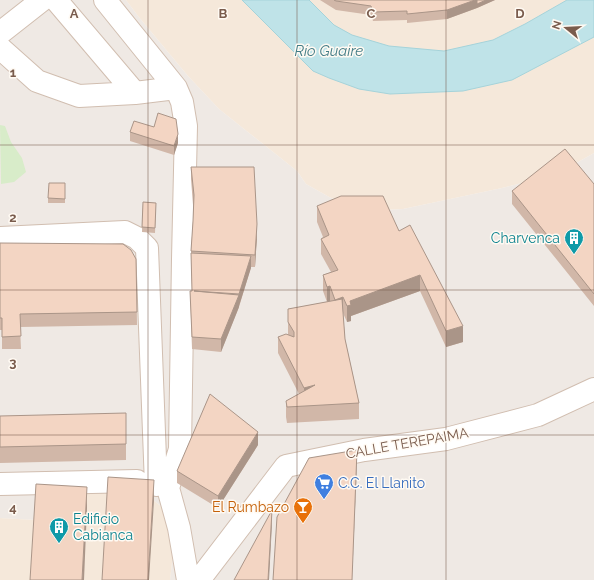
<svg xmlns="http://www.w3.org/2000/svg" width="594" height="580" viewBox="0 0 594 580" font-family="Raleway,sans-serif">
<rect width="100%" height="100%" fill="#fdf6ec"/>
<path fill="#f5e8da" d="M126,0h468v153l-37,21 -55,14 -99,21 -20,1 -24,-3 -28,-9 -25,-14 -9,-13 -78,-62 -31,-33 -50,-60z
M71,491h60l21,8 16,13 6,33 -4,35h-170v-62l72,4z"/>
<path fill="#efe9e4" d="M0,0h126l12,16 50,60 31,33 78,62 9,13 25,14 28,9 24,3 20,-1 99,-21 55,-14 37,-21v427h-424l4,-35 -6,-33 -16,-13 -20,-8h-60v31l-72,-4z"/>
<path fill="#d8ecc9" d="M0,125l5,1 6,16 11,16 4,14 -12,10 -13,2z"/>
<path fill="#bfe3e8" stroke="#a5d3da" d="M242,0h67l25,25 18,10 37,11 55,5 49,-11 32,-16 42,-24h27v37l-82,43 -49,11 -73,3 -31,-5 -30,-11 -16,-7z"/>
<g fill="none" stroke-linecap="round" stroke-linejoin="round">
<g stroke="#d1beb0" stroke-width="24">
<path id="minor" d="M56,0l79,93
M105,0l71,88 6,14 4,24 -3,133 -3,190 -12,39 11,40 9,52
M0,33l42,-33
M0,48l37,33 42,15 56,-3 41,-5
M0,238l125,-6 12,6 10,10 9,237
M0,484l137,-3
M199,580l87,-114 78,-16 82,-11 92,-24 56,-26"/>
</g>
<use href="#minor" stroke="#fff" stroke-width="22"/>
</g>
<path fill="#d1b7a8" d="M320,0h175l-18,8 -30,11 -40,4v-3l-34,1 -2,-6 -35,-5z
M130,132l48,11 -4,12 -44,-14z
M191,167l66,69 -2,31h-4l-12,40 -18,45 -29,-3 -2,-58h2l-1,-40 2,-30v-16l-2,-26z
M65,183v20h-17v-5z
M594,184v122l-82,-102v-13z
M143,202l13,1 -1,30 -13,-1z
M317,206l82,25 64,111 -17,5 -26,-56 -69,25v5l-4,1 -4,-9 2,26 14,64v16l-72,4 -1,-6v-16l13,-7 -21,-41v-16l10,-2v-26l39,-7 -4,-11v-16l8,-3 -10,-18v-15l2,-2 -6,-15z
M0,243l136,16 1,66 -117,2 1,22h-19v-19h-2z
M0,416l126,28v16l-126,3z
M258,445l-40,63 -41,-25v-12z"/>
<path fill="#aa9588" d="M475,0h2v8l-30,11v-9z
M486,0h9l-18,8v-4z
M178,134v9l-4,12v-9z
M257,224v12l-2,31v-12z
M251,256v12l-12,38v-12z
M420,275v16l-69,25v5l-4,1v-16l3,-5z
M330,286v15l-3,2v-16z
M239,295v12l-18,45v-13z
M343,297v16l-8,3v-16z
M463,326v16l-17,5v-16z
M315,385l-11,19v-16z
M258,432v13l-40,63v-12z
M357,450v13l-5,117z
M154,480v21l-5,79h-1z
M87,487v21l-3,72h-2z
M272,510v13l-3,57h-1z"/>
<path fill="#f3d5c3" stroke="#aa9588" d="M334,0h141l-28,10 -40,4v-3l-34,1 -2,-6 -35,-5z
M477,0h9l-9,4z
M158,113l18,6 2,15 -4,12 -44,-14 4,-11 20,6z
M565,149l29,35v110l-82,-103z
M191,167h63l3,57 -2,31 -64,-4 2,-30 1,-26z
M49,183h16v16l-17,-1z
M341,196h42l16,35 11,-6 53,101 -17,5 -26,-56 -70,26 1,4 -4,1 -4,-9 -8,3 -5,-14 -3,1 -4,-12 15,-5 -17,-31 8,-4 -12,-29z
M143,202l13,1 -1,25 -13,-1z
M0,243l123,1 8,6 5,9 1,53 -117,2 1,22 -19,1v-19h-2z
M191,253l60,3 -12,38 -45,-3 45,4 -18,44 -29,-2 -2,-46h2z
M342,299l3,40 14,64 -72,4 -1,-6 29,-16 -11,3 -26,-51 8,-3 8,3v-5l-6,-10v-13z
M210,394l48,38 -40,64 -41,-25z
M126,413v31l-126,3v-31z
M357,450l-5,130h-79l4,-63 32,-59z
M108,477l46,3 -6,100h-46z
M36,484l51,3 -5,93h-52z
M272,510l-4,70h-34z"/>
<path fill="none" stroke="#7a5c4d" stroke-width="1" stroke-opacity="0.55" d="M148,0v580M297,0v580M446,0v580M0,145h594M0,290h594M0,435h594"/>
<defs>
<g id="building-pin" transform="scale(1)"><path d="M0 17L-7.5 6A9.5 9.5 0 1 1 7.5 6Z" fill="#0f9aa8" stroke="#fffaf3"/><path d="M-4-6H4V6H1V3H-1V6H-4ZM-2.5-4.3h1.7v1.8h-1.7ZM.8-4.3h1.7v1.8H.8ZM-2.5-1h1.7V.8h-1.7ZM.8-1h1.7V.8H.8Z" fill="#fff"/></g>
<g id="supermarket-pin" transform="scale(1)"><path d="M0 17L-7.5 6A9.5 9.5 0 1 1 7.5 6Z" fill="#3f7fe0" stroke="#fffaf3"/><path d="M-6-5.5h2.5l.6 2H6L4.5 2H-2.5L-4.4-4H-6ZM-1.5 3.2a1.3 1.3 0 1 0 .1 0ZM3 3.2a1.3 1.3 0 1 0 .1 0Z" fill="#fff"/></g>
<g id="bar-pin" transform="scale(1)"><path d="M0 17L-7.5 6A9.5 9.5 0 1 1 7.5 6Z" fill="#e8710a" stroke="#fffaf3"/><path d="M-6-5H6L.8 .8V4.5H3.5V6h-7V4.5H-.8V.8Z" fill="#fff"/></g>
</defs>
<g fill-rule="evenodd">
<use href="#building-pin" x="574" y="238"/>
<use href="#supermarket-pin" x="324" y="483"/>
<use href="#bar-pin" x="303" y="507"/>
<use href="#building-pin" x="59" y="527"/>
</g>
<g text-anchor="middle" stroke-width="3" stroke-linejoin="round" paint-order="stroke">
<g font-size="14" fill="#0d838f" stroke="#fffaf3" text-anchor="end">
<text x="560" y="243">Charvenca</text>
<text x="73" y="524" text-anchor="start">Edificio<tspan x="73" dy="16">Cabianca</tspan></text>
</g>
<g font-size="14" fill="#7a5c4d" stroke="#fffaf3">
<text transform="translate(407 443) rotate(-10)" y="5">CALLE TEREPAIMA</text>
</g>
<g font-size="14" fill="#366cbe" stroke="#fffaf3" text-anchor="start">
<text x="338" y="488">C.C. El Llanito</text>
</g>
<g font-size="14" fill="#c56008" stroke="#fffaf3" text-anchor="end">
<text x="289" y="512">El Rumbazo</text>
</g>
<g font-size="15" font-style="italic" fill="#437c86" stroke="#fffaf3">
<text x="329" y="56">Río Guaire</text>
</g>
</g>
<g font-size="13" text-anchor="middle" font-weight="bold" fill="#7a5c4d" stroke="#fffaf3" stroke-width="3" stroke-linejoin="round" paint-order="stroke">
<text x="74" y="18">A</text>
<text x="223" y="18">B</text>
<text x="371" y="18">C</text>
<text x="520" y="18">D</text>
<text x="13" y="77">1</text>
<text x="13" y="222">2</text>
<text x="13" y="367">3</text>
<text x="13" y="512">4</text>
</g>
<g transform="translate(566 28) rotate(288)" stroke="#fffaf3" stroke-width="3" paint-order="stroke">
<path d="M0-3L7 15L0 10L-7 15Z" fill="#7a5c4d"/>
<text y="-6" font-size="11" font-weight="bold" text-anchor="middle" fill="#7a5c4d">N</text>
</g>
</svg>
